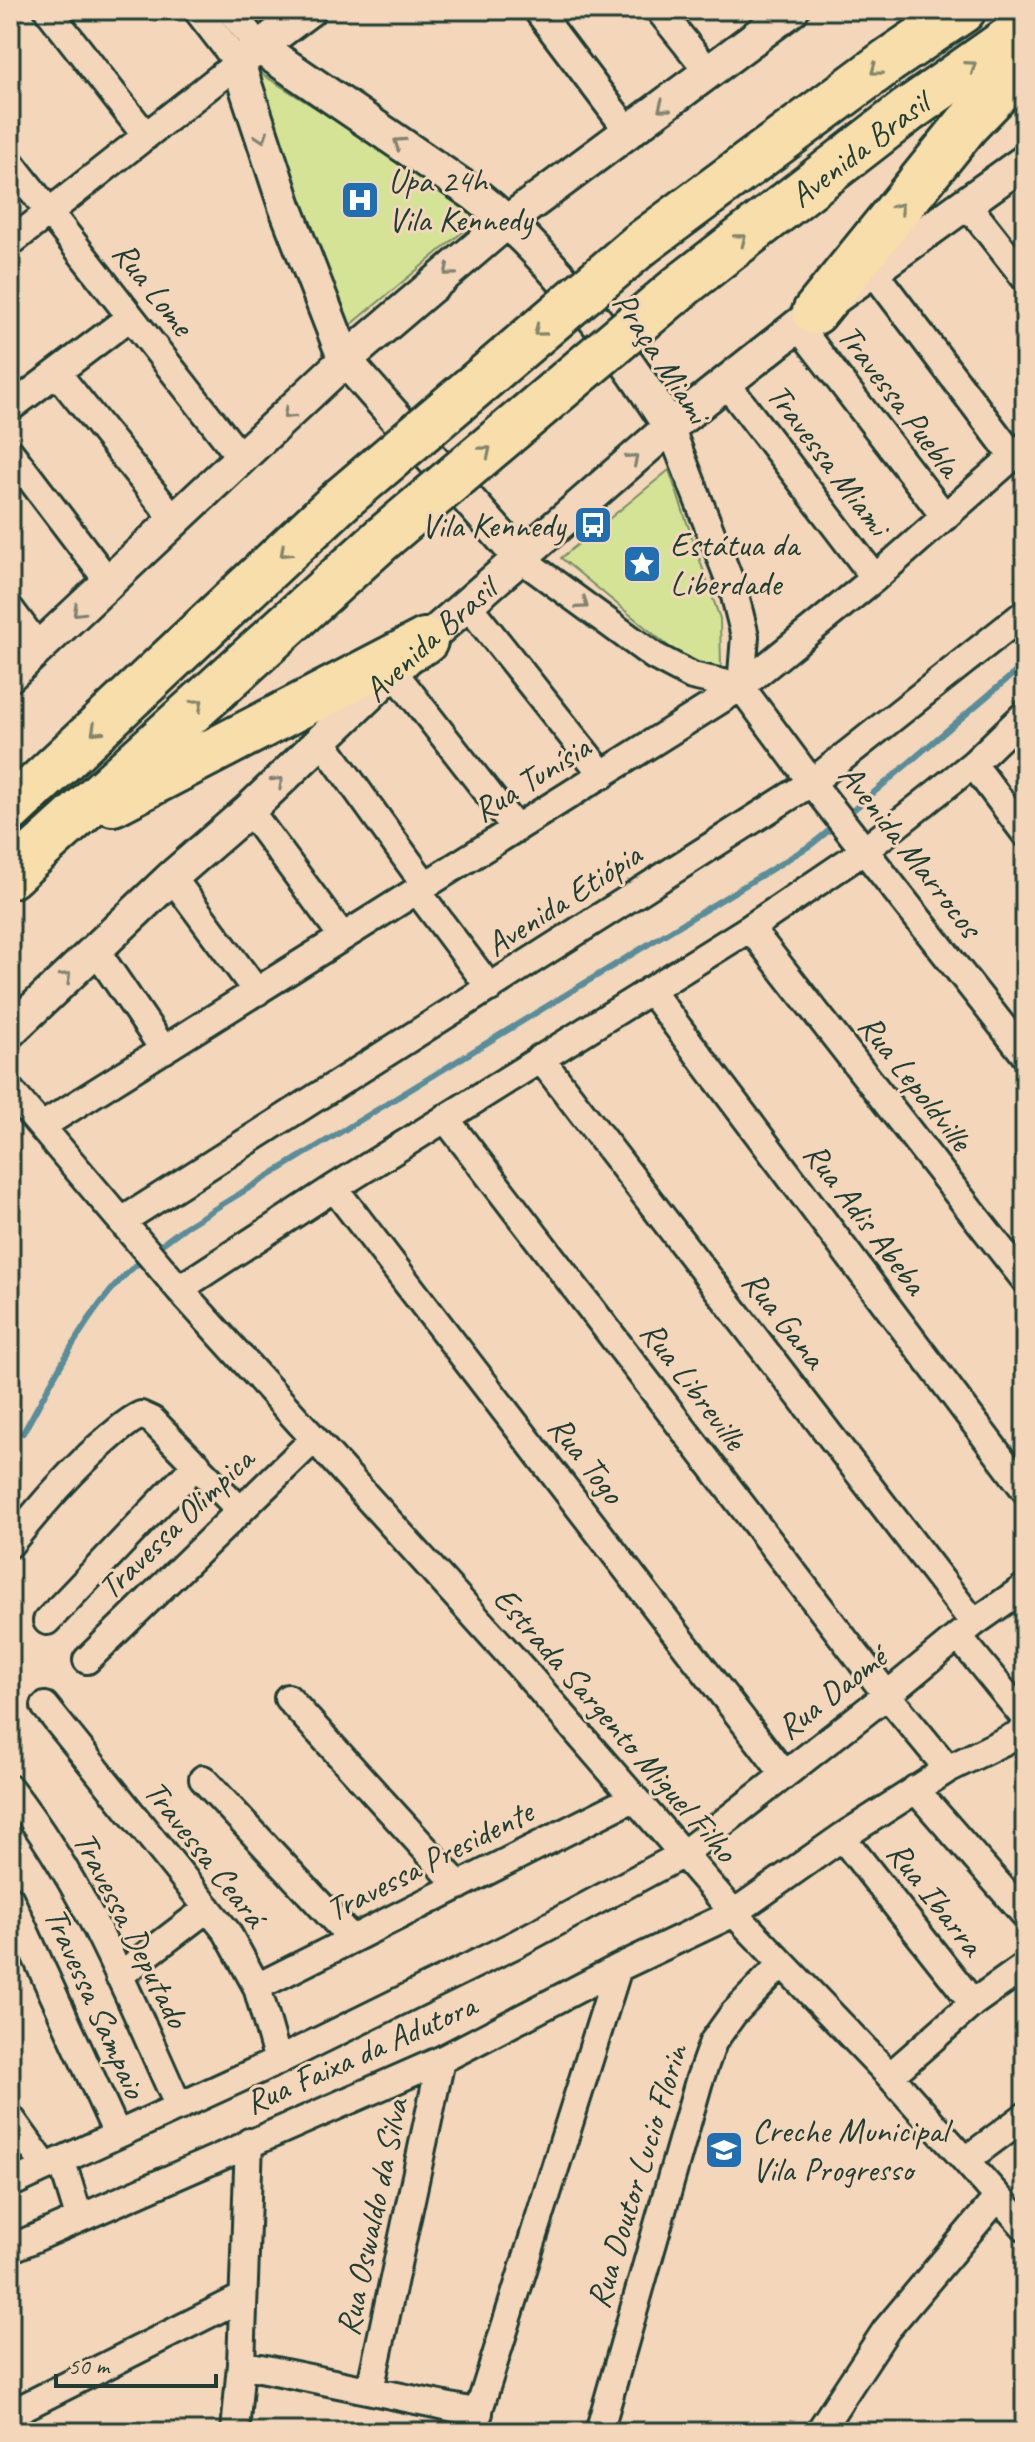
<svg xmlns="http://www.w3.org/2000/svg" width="1035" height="2442" viewBox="0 0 1035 2442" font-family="Caveat,sans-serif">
<rect width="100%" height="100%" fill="#f4d7ba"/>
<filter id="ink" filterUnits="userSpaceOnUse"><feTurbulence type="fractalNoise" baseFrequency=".0125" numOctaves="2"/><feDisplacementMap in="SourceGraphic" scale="16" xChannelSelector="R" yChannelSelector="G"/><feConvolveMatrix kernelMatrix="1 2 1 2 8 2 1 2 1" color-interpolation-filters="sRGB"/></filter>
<g filter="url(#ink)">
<path fill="#d4e396" stroke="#7a9065" stroke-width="2" d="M252,68l232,146 -138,115z
M669,470l51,149 1,49 -31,-4 -129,-106z"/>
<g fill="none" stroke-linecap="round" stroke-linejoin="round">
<path stroke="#598d9b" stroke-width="6" d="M845,817l180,-153
M154,1250l31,-23 626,-382 26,-21
M23,1433c34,-59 68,-135 123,-176"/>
<g stroke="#1f3d34" stroke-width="32">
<path id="minor" d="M48,10l98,126
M230,10l29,37
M537,10l92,122
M659,10l50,62
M10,162l231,296
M966,203l59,75
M10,243l228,-180 -41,-53
M873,271l140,185
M798,326l147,191
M57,373l117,146
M726,383l149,195
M10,408l120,-91
M670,427l64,165 11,44 -4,51
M10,452l98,129
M520,558l134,98 38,20 49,11
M467,604l136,171
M10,609l29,39
M393,671l123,158
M741,687l80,108 204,260
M322,741l104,145
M973,764l52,69
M249,810l94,127
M172,877l85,115
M418,892l72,96
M750,928l275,352
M95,949l69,101
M650,990l375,500
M540,1058l434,565
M10,1090l169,199 347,384 208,240 156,163 135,151
M445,1118l442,577 61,74
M42,1126l699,-439 134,-109 150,-132
M334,1188l450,586
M122,1221l690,-439 213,-169
M179,1289l155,-101 416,-260 115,-78 108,-86 52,-50
M10,1544c31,-38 62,-75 100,-107 10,-8 19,-17 31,-22l11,5 88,90
M47,1621l150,-157
M959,1637l66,81
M87,1660l227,-221
M288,1698l171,188
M45,1706l182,226 30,55 21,74
M203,1779l149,160
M10,1789c75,96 119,208 169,318
M915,1789l110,126
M842,1837l131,166
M10,1899l107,235
M119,1976l89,-68
M257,1987l376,-189
M890,2076l83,-73 52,-37
M10,2117l36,50
M966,2160l59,-44
M62,2162l17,55
M10,2184l268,-123 238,-117 167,-90 204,-159 87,-72 51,-36
M10,2249l431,-189 177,-92 116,-55 108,-76 106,-68 77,-38
M241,2364l238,49
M370,2390l71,-330
M10,2414l233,-117
M235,2432l6,-68 8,-222
M472,2432l146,-464
M599,2432l100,-351 14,-39 20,-28 49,-51
M819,2432l67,-102 112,-133"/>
</g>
<g stroke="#1f3d34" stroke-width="38">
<g id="tertiary">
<path d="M309,10l-71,53 47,143 60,154 175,198"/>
<path d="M259,47l215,147c80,63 141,148 196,233"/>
<path d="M10,675l335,-315 163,-139 284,-211"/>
<path id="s1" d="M10,1031l162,-154 77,-67 176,-169 245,-214 145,-115 210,-151"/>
</g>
</g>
<g stroke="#1f3d34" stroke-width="50">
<g id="motorway">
<path d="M641,244l247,-183 75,-51"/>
<path id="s2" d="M680,287l227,-176 118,-83"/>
<path d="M815,312l152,-188 58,-60"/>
<path d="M113,803l312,-162"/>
<path d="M10,810l332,-311"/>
<path d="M10,876l373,-338"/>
</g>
</g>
<use href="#minor" stroke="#f4d7ba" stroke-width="26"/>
<use href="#tertiary" stroke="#f4d7ba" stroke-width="32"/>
<use href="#motorway" stroke="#f8deab" stroke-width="44"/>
<g stroke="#1f3d34" stroke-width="50" stroke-linecap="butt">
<path id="motorway-bridge" d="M342,499l299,-255
M383,538l297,-251"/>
</g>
<use href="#motorway-bridge" stroke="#f8deab" stroke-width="44"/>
</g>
<defs><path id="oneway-chevron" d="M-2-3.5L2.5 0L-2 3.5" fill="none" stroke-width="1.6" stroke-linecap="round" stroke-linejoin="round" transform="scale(2)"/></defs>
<g stroke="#81856a">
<use href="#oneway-chevron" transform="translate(971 66) rotate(-35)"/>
<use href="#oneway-chevron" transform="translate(876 70) rotate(143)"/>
<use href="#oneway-chevron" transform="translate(899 208) rotate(-51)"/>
<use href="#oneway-chevron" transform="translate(741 239) rotate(-38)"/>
<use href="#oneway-chevron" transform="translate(539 331) rotate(140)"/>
<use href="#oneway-chevron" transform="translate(486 451) rotate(-40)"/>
<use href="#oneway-chevron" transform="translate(285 552) rotate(137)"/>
<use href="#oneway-chevron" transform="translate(198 704) rotate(-42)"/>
<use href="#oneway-chevron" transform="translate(96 730) rotate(137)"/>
</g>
<g stroke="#7f8270">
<use href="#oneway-chevron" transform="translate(663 107) rotate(143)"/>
<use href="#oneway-chevron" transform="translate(262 137) rotate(71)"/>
<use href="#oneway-chevron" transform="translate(399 143) rotate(-146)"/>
<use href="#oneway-chevron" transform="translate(449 271) rotate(140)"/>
<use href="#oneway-chevron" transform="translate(288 414) rotate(137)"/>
<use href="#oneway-chevron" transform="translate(633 459) rotate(-41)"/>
<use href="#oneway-chevron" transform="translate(583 604) rotate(36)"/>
<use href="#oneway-chevron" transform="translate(78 611) rotate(136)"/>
<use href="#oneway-chevron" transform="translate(278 782) rotate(-43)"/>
<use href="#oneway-chevron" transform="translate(66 977) rotate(-44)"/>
</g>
</g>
<defs>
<g id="hospital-square" transform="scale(2)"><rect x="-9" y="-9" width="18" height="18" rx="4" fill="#1f6fb2" stroke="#f4d7ba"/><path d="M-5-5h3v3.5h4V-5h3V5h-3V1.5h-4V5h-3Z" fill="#fff"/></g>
<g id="bus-square" transform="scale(2)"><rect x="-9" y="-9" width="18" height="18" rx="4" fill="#1f6fb2" stroke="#f4d7ba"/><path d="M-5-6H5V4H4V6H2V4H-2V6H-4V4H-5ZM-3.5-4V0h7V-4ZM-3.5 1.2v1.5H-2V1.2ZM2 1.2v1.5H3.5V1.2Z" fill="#fff"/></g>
<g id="sight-square" transform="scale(2)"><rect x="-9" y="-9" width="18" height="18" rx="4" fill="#1f6fb2" stroke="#f4d7ba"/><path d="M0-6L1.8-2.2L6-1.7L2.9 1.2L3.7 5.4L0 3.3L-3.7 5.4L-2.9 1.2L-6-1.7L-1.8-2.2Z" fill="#fff"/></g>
<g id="school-square" transform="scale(2)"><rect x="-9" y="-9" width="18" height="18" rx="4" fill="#1f6fb2" stroke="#f4d7ba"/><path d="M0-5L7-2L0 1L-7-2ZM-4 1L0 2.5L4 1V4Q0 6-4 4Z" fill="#fff"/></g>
</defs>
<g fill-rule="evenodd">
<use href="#hospital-square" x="360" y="200"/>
<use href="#bus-square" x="593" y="525"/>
<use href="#sight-square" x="642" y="564"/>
<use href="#school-square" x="724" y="2150"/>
</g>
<g text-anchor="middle" stroke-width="6" stroke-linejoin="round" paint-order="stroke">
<g font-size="34" fill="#1f3d34" stroke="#f4d7ba">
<text dy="12" stroke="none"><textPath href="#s2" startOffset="226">Avenida Brasil</textPath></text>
<text transform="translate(154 288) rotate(52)" y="12">Rua Lome</text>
<text transform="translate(662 357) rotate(57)" y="12">Praça Miami</text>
<text transform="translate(900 400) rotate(53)" y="12">Travessa Puebla</text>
<text transform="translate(829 459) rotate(53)" y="12">Travessa Miami</text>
<text dy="12" stroke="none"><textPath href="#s1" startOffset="574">Avenida Brasil</textPath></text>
<text transform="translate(531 778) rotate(-32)" y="12">Rua Tunísia</text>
<text transform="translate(911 850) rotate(52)" y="12">Avenida Marrocos</text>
<text transform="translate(563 899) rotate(-33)" y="12">Avenida Etiópia</text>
<text transform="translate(916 1082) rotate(52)" y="12">Rua Lepoldville</text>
<text transform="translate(866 1218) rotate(53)" y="12">Rua Adis Abeba</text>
<text transform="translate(785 1319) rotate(52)" y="12">Rua Gana</text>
<text transform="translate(694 1385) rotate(53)" y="12">Rua Libreville</text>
<text transform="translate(587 1459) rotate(52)" y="12">Rua Togo</text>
<text transform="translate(175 1523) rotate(-44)" y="12">Travessa Olimpica</text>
<text transform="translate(831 1692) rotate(-38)" y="12">Rua Daomé</text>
<text transform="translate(616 1724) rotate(49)" y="12">Estrada Sargento Miguel Filho</text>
<text transform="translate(206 1853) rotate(52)" y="12">Travessa Ceará</text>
<text transform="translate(429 1860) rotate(-27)" y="12">Travessa Presidente</text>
<text transform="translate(936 1898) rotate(52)" y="12">Rua Ibarra</text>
<text transform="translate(132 1929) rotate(63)" y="12">Travessa Deputado</text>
<text transform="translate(96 2002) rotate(66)" y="12">Travessa Sampaio</text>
<text transform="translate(360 2053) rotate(-24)" y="12">Rua Faixa da Adutora</text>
<text transform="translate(636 2176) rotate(-73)" y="12">Rua Doutor Lucio Florin</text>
<text transform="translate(371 2217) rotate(-78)" y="12">Rua Oswaldo da Silva</text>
</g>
<g font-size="34" fill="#1f3d34" stroke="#f4d7ba" text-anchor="start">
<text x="388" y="192">Upa 24h<tspan x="388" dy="39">Vila Kennedy</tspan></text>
<text x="565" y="537" text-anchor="end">Vila Kennedy</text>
<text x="670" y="556">Estátua da<tspan x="670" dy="39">Liberdade</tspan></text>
<text x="752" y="2142">Creche Municipal<tspan x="752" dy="39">Vila Progresso</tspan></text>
</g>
</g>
<rect width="1035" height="2442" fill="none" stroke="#f4d7ba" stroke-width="40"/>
<rect x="20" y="20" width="995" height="2402" fill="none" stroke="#1f3d34" stroke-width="3" filter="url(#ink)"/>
<path d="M56 2374v12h160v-12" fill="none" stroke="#1f3d34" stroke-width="4"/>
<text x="68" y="2374" font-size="24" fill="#1f3d34" stroke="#f4d7ba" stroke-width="6" paint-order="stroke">50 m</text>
</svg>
